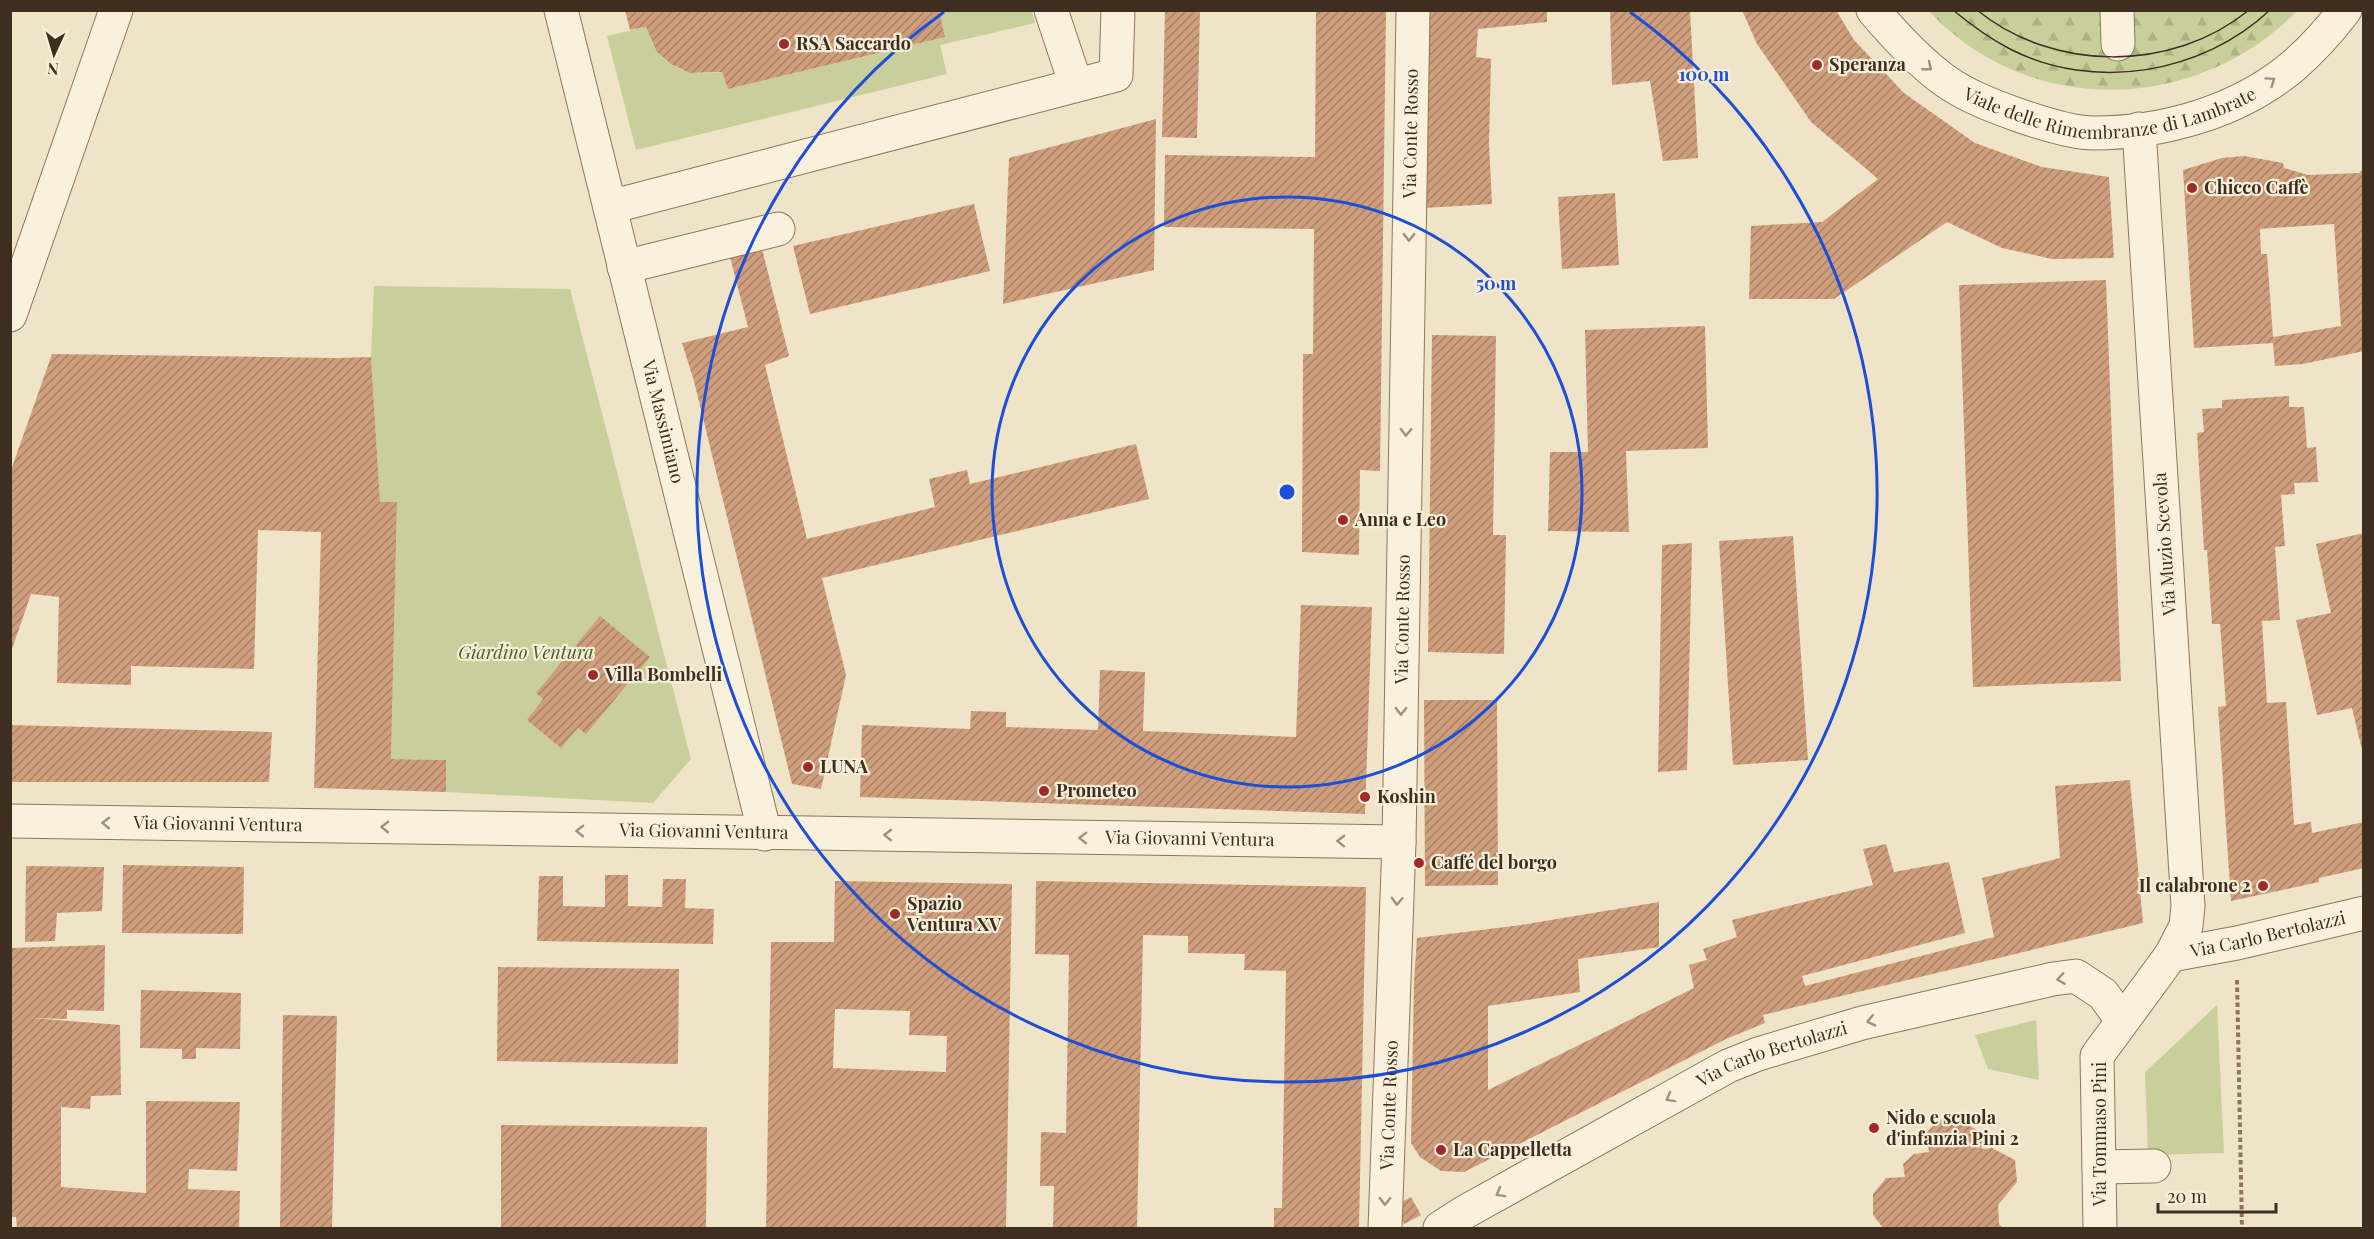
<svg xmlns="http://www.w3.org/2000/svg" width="2374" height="1239" viewBox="0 0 2374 1239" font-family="'Playfair Display',serif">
<defs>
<pattern id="forest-firs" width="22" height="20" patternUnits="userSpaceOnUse" patternTransform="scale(1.5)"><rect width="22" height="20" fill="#c9cf9b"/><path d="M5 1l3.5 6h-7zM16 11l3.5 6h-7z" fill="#aeb285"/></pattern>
<pattern id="building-hatch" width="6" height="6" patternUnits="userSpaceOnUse" patternTransform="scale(1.5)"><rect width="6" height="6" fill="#cf9f7d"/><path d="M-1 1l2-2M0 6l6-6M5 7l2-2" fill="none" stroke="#a98266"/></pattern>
</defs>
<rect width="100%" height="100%" fill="#f0e4c8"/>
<path fill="#c9cf9b" d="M939,11h93l3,12 -95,22 7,29 -311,76 -29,-114 39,-9c17,37 33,51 76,45l6,17 217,-52z
M374,286l196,3 121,470 -38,44 -207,-11v-32l-55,-1 6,-257h-17l-9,-145z
M2217,1005l7,148 -76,2 -3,-83z
M2036,1020l3,60 -51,-11 -13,-34z"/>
<path fill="url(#forest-firs)" d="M1929,11h368c-101,103 -269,107 -368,0z"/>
<path fill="url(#building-hatch)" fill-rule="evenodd" d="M625,10h314l6,27 -217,52 -6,-17 -32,1 -19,-9 -14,-12 -11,-25 -16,3z
M1165,10h35l-3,128 -35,-1z
M1316,10h70l-6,461 -20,-1 -1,85 -57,-3 1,-198h10l1,-125 -150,-2 1,-72 150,2z
M1429,10h118v12l-69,7 -2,28 15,2 -2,85 3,60 -68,4z
M1610,10h80l8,148 -35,3 -13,-80 -38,4z
M1742,10h94l18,30 50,53 71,50 67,24 67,10 5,81 -62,1 -50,-11 -55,-26 -113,77h-85l2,-73 71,-4 56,-43 -67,-57 -54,-78z
M1156,119l-2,151 -151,34 6,-146z
M2244,156l39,7 1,5 24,7 51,-2 5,-5v183l-61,13 -28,2 -2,-23 -79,5 -11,-178 39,-12zM2334,224l7,102 -68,11 -6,-83h-6l-1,-25z
M1615,193l4,72 -57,4 -4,-72z
M974,204l16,67 -180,43 -17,-68z
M761,245l28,111 -24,9 42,174 128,-32 -6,-28 38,-9 3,14 166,-40 13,55 -327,79 24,97 -25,114 -29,-5 -98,-403 -12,-38 66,-16 -19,-74z
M2106,280l15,401 -148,6 -14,-402z
M1705,326l3,122 -82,3 3,81 -81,-1 2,-79h38l-3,-122z
M1432,335l64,1 -3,199h13l-2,119 -76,-2z
M52,354l285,4 34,-1 9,145h17l-6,257 55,1v32l-132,-4 7,-256 -63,-2 -4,139 -123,-3v19l-74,-2 2,-86 -28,-3 -21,61v-182z
M2289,396v11h15l3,41 9,-1 2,35 -24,1 1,11 -14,1 4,51 -10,1 5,73 -18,1 5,82 19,-1 8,123 17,-3 1,11 52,-11v46l-45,10v4l-88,19 -13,-194 8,-1 -6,-82h-8l-5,-74h-3l-7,-117 7,-1 -2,-23 20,-1v-8z
M2364,533v221h-1l-11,-46 -35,7 -21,-95 35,-7 -15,-69z
M1793,536l15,224 -75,5 -14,-224z
M1692,543l-5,227 -29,2 4,-227z
M1301,605l71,2 -7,207 -505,-17 2,-72 108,4 1,-18 35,1v15l92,3 2,-60 45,2 -2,59 153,6z
M600,616l50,41 -64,77 -8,-6 -17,20 -34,-28 16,-21 -7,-6z
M1424,700h73l1,185 -73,1z
M10,725l262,7 -3,50h-259z
M2130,780l13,143 -380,92 2,8 -39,16 -262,133 -23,-1 -21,-14 -9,-14 3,-161 3,-44 104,-13 138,-23v45l-81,12 2,33 -92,14v84l206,-102 -5,-23 18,-5 -4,-11 34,-12 -5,-17 141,-35 -10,-36 23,-5 8,28 55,-10 16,71 -163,43 3,10 189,-49 -12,-59 78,-20 -5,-72z
M123,865l121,2 -1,67 -121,-1z
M26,866l78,1 -2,44 -45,2 -2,28 -30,1z
M605,875h23v31l34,1 1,-28h23l-1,29 29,1 -1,35 -176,-3 2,-65h24v30l42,1z
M835,881l177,3 -6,344h-240l5,-286h63zM835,1009l75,2 -1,24 38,1 -1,36 -113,-4z
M1036,881l330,6 -7,341h-85v-20h8l4,-237 -42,-1 1,-16 -57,-1v-17l-45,-1 -6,293h-84l1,-42h-14l1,-54 25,1 3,-178 -34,-1z
M105,945l-1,66 -37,-1v9l-35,-1 88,7 1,70 -30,1 -1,13 -29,-2v80l85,6v-92l94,1 -3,69 -48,-2 -1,20 52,2 -1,37h-222l-1,-11h-6v-269z
M498,967l181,2 -1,95 -181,-3z
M141,990l100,3 -1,56 -44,-1v11h-14v-10l-42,-1z
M283,1015l54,1 -5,212h-52z
M1960,1119l21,14 1,16 10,-1 23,12 2,22 -19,23 1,19 4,4h-120l-10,-13v-21l13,-16 19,-1 -2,-13 11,-10 15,-2 -3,-19 13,-13z
M501,1125l206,2 -1,101h-205z
M1411,1197l10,18 -17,9 -10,-18z"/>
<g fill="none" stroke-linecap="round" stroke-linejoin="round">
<g stroke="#8d765c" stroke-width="35">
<g id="minor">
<path id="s1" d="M561,10l204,824"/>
<path d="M1051,10l25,75"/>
<path id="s2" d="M1873,10c22,26 44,50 71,70 22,16 49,26 74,35 20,7 54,18 75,18 70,0 145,-21 199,-66 20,-17 37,-36 53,-57"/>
<path d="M2117,10l1,34"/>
<path d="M610,207l506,-132 2,-65"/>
<path d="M624,267l154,-38"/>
<path d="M10,315l106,-305"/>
<path id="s3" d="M10,821l1389,21"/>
<path id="s4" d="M2171,955l66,-12 127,-30"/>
<path d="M2099,1167l55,-1"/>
<path id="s5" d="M1385,1228l14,-386 14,-832"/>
<path id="s6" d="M1440,1228l25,-16 263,-146 30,-12 104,-31 191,-44 23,-3 27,18 19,26"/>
<path d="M2100,1228l-3,-172 74,-101 15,-29 2,-20 -49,-777"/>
</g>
</g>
<path stroke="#8d765c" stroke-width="4" stroke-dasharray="4.5 3" stroke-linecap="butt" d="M2237,980l5,248"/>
<use href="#minor" stroke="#faf1dc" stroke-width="33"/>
<path stroke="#3d2e20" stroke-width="1.5" d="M1953,10c18,15 36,28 57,39 84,43 192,25 260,-39
M1977,10c76,62 195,63 272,0"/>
</g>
<defs><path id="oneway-chevron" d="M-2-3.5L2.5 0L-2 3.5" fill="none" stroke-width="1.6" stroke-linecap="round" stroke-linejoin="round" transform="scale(1.5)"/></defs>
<g stroke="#9c907e">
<use href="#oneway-chevron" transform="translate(1928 67) rotate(39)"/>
<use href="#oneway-chevron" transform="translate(2271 81) rotate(-35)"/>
<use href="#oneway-chevron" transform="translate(1409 237) rotate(91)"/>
<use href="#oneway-chevron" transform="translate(1406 432) rotate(91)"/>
<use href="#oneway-chevron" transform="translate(1401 711) rotate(91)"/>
<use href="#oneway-chevron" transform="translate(106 823) rotate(-179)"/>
<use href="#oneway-chevron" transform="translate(385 827) rotate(-179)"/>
<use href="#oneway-chevron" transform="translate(580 831) rotate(-179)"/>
<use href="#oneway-chevron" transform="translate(888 835) rotate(-179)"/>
<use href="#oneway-chevron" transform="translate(1083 838) rotate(-179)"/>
<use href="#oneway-chevron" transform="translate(1341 841) rotate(-179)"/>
<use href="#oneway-chevron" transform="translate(1397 901) rotate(92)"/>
<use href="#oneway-chevron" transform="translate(2061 979) rotate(172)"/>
<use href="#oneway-chevron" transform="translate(1871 1021) rotate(167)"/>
<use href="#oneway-chevron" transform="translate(1670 1098) rotate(151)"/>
<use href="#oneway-chevron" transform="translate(1500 1193) rotate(151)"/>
<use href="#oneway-chevron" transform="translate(1385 1201) rotate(91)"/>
</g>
<g fill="none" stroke="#1d4ed8" stroke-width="3">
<circle cx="1287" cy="492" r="295"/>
<path d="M1630 12A590 590 0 1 1 944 12"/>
</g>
<g fill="#9e2a2b" stroke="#f7eed8" stroke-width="2">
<circle cx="784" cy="44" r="6"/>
<circle cx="1817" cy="65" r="6"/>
<circle cx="2192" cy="188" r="6"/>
<circle cx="1343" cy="520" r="6"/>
<circle cx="593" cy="675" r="6"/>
<circle cx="808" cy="767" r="6"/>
<circle cx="1044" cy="791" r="6"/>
<circle cx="1365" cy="797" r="6"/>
<circle cx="1419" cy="863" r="6"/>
<circle cx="2263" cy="886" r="6"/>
<circle cx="895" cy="914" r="6"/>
<circle cx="1874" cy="1128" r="6"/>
<circle cx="1441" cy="1150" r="6"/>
</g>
<g text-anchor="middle" stroke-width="4.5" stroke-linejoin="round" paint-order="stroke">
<g font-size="18" font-weight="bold" fill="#3d2e20" stroke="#f7eed8" text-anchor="start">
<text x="796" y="50">RSA Saccardo</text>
<text x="1829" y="71">Speranza</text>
<text x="2204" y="194">Chicco Caffè</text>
<text x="1355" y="526">Anna e Leo</text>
<text x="605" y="681">Villa Bombelli</text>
<text x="820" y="773">LUNA</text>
<text x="1056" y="797">Prometeo</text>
<text x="1377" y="803">Koshin</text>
<text x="1431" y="869">Caffé del borgo</text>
<text x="2251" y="892" text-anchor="end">Il calabrone 2</text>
<text x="907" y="910">Spazio<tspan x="907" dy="21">Ventura XV</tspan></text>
<text x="1886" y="1124">Nido e scuola<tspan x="1886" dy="21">d'infanzia Pini 2</tspan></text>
<text x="1453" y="1156">La Cappelletta</text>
</g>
<g font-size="18" fill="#3d2e20" stroke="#f7eed8">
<text dy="6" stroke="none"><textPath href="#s2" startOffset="276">Viale delle Rimembranze di Lambrate</textPath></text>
<text dy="6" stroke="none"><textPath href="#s5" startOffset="1095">Via Conte Rosso</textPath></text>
<text dy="6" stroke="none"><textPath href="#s1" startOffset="424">Via Massimiano</textPath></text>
<text transform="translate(2165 544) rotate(-94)" y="6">Via Muzio Scevola</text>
<text dy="6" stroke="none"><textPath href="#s5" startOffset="609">Via Conte Rosso</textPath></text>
<text dy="6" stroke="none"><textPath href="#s3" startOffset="208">Via Giovanni Ventura</textPath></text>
<text dy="6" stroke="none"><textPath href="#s3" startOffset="694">Via Giovanni Ventura</textPath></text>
<text dy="6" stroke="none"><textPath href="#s3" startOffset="1180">Via Giovanni Ventura</textPath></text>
<text dy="6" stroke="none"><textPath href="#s4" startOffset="99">Via Carlo Bertolazzi</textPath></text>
<text dy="6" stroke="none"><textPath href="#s6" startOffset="376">Via Carlo Bertolazzi</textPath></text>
<text dy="6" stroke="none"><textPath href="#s5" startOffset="123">Via Conte Rosso</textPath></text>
<text transform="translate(2100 1134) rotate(-90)" y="6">Via Tommaso Pini</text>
</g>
<g font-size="18" font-style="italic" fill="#4d5a26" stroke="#f7eed8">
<text x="526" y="659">Giardino Ventura</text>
</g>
</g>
<circle cx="1287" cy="492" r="9" fill="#1d4ed8" stroke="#f7eed8" stroke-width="3"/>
<g font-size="18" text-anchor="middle" font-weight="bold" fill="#1d4ed8" stroke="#f7eed8" stroke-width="4.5" stroke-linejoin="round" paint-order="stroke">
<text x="1704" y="81">100 m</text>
<text x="1496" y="290">50 m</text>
</g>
<rect width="2374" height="1239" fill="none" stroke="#3d2e20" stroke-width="24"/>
<g transform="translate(54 54) rotate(184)" stroke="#f7eed8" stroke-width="4.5" paint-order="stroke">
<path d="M0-4.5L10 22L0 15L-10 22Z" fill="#3d2e20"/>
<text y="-9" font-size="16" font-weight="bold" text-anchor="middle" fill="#3d2e20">N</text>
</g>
<path d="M2158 1203v9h118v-9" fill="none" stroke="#3d2e20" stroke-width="3"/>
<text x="2167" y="1203" font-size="18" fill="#3d2e20" stroke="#f7eed8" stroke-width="4.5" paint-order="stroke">20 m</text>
</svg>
